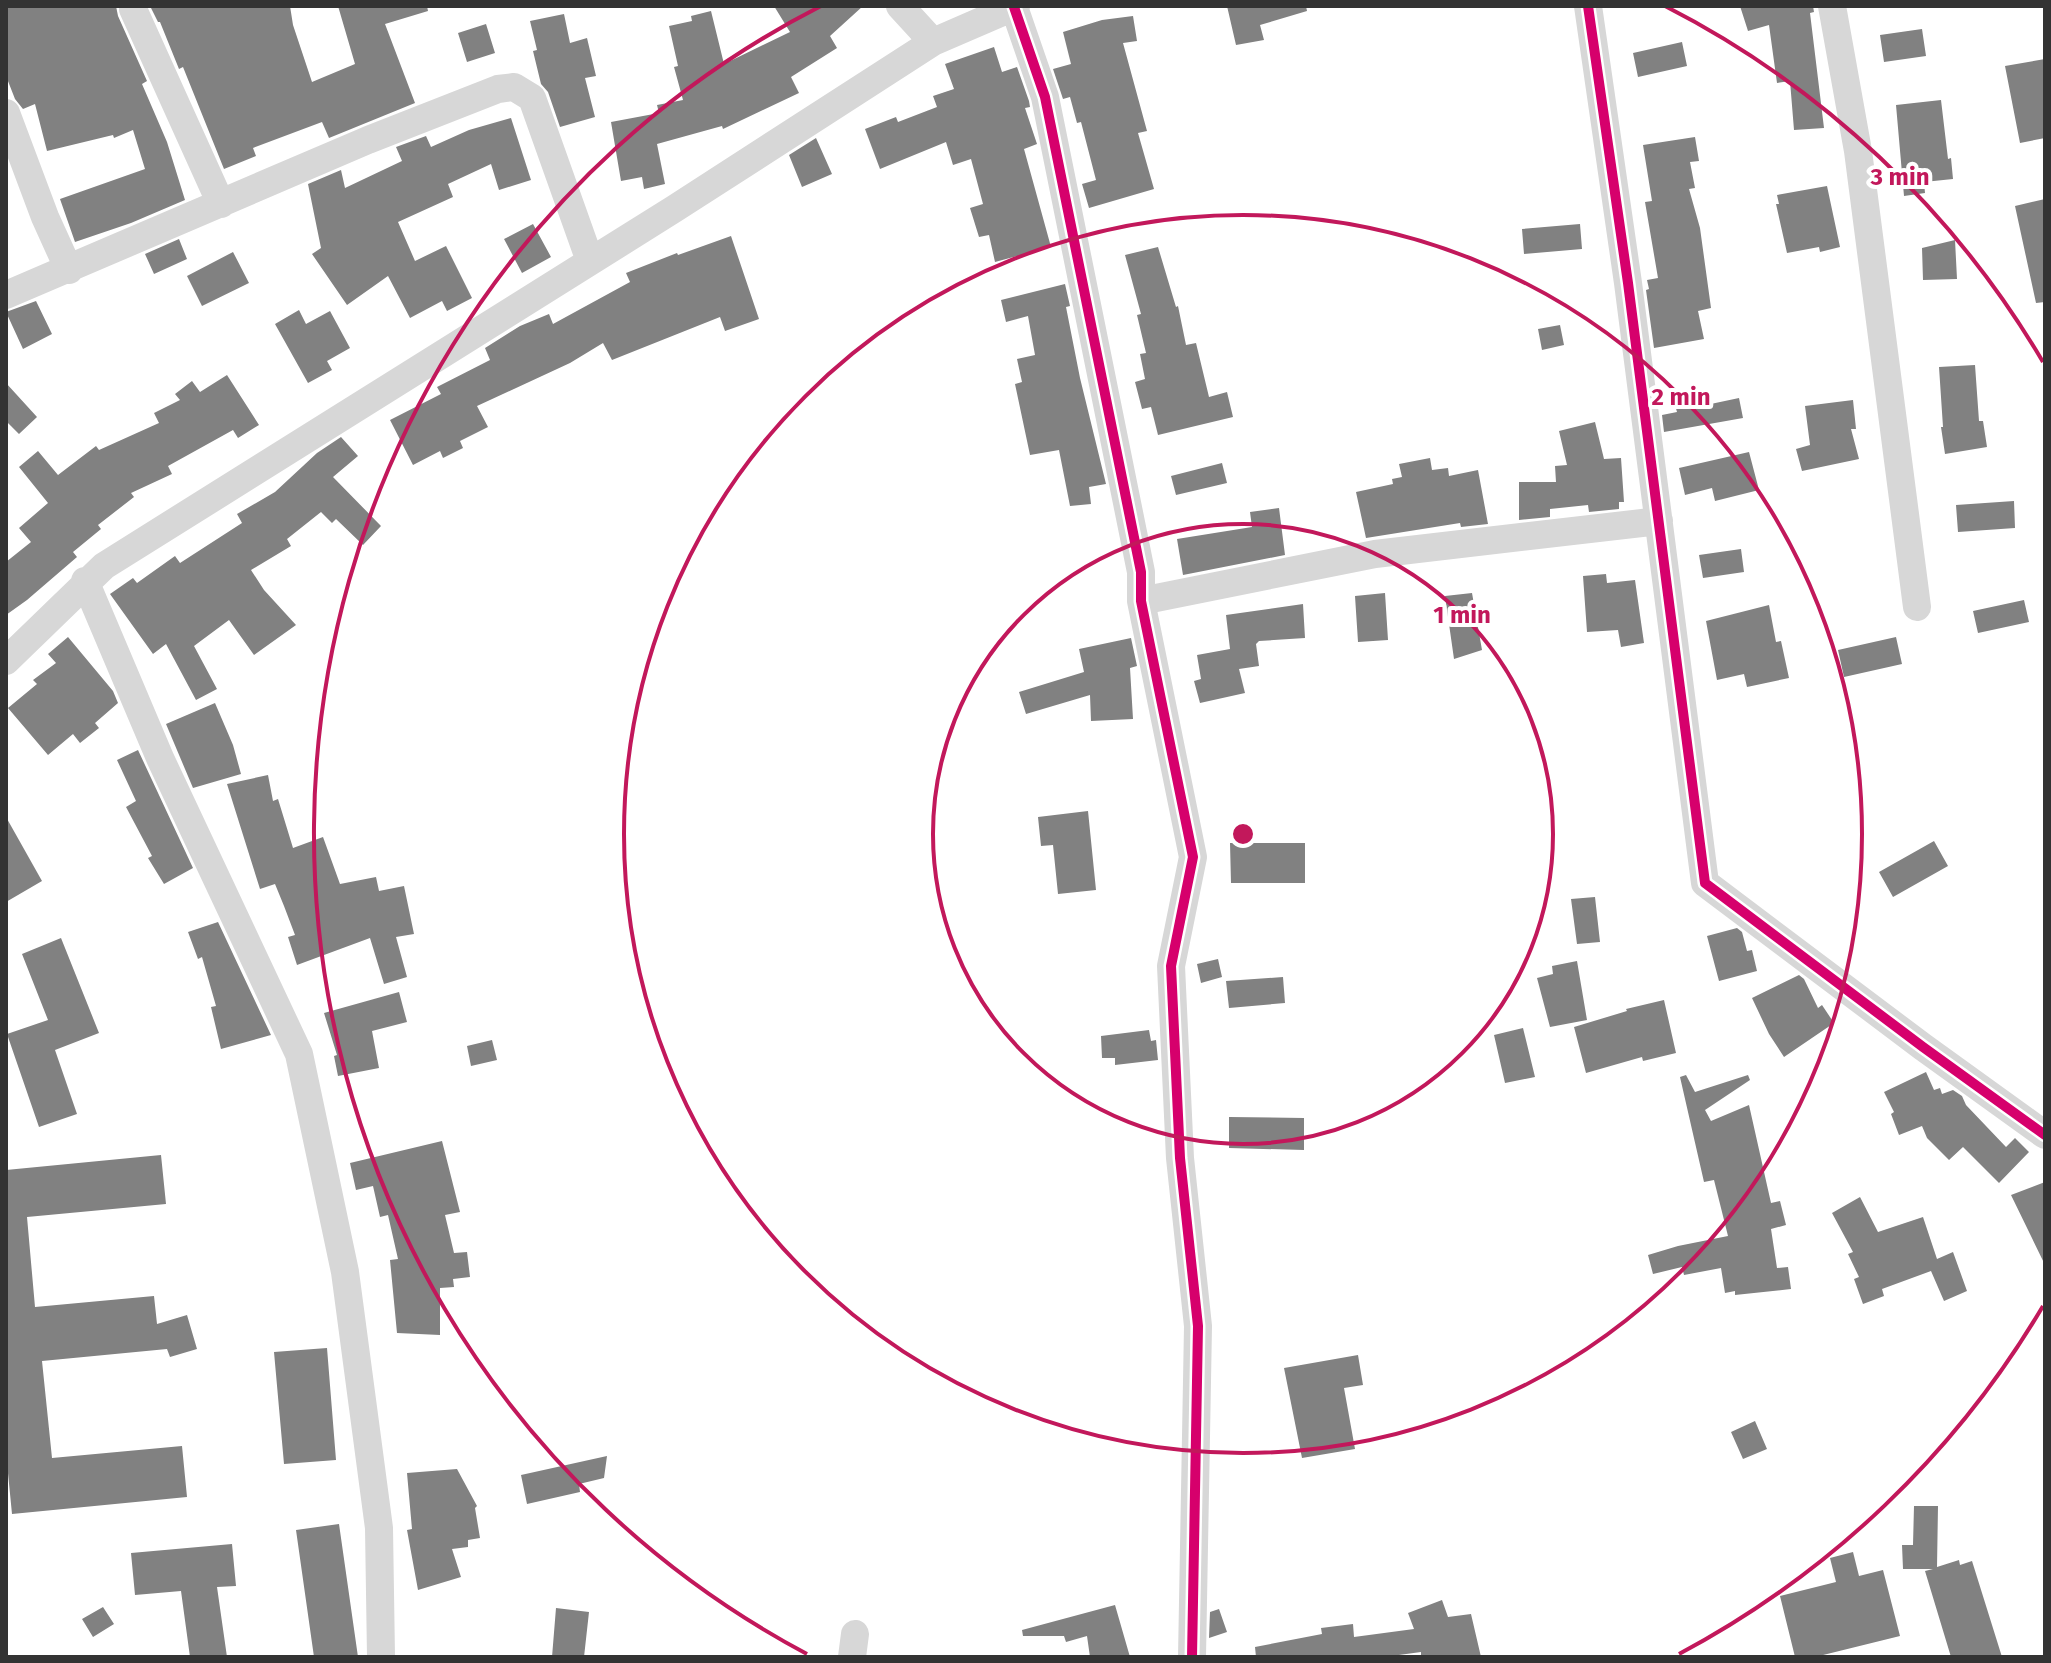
<svg xmlns="http://www.w3.org/2000/svg" width="2051" height="1663" viewBox="0 0 2051 1663" font-family="'Fira Sans',sans-serif">
<rect width="100%" height="100%" fill="#fff"/>
<path fill="#818181" d="M6,6h110l2,10 29,65 -5,3 25,58 18,58 -54,23 -56,19 -15,-43 85,-30 -12,-39 -19,8 -1,-3 -66,16 -12,-47 -12,5 -8,-10 -9,-23z
M150,6h140l3,19 19,57 43,-18 -17,-58h89l1,5 -43,13 30,79 -86,35 -7,-16 -69,26 3,8 -32,13 -41,-102 -4,2 -19,-47h-2z
M774,6h89l-33,30 7,12 -46,29 8,16 -76,36 -1,-3 -65,18 8,40 -21,5 -2,-12 -21,4 -10,-59 48,-9 -2,-8 26,-5 -9,-33 4,-1 -9,-40 23,-5 -1,-5 20,-5 13,53 66,-32z
M1227,6h79l1,5 -47,14 4,15 -28,5z
M1740,6h73l1,6 -4,1 14,115 -30,2 -4,-49 -13,2 -8,-58 -21,6z
M564,14l6,29 17,-5 9,38 -11,2 10,39 -35,10 -12,-35 -7,-8 -8,-33 4,-1 -7,-29z
M1133,16l4,25 -14,2 24,88 -9,2 16,56 -65,19 -7,-24 14,-4 -15,-58 -4,1 -7,-26 -7,2 -10,-30 18,-5 -8,-32 39,-12z
M486,24l9,29 -28,9 -9,-29z
M1922,29l4,27 -42,6 -4,-27z
M1682,42l5,24 -49,11 -5,-24z
M994,47l8,25 15,-5 12,34 1,6 -5,1 12,36 -13,5 27,98 -56,15 -6,-27 -10,2 -9,-29 13,-4 -12,-45 -18,6 -7,-23 -66,27 -15,-40 31,-12 2,5 39,-15 -4,-11 21,-7 -9,-25z
M2045,59v79l-25,5 -15,-77z
M1941,100l7,59 3,-1 2,21 -29,3 1,11 -21,3 -8,-91z
M511,118l20,62 -32,10 -8,-26 -43,20 5,13 -55,25 17,39 31,-15 26,52 -25,13 -5,-10 -32,17 -22,-42 -41,29 -35,-51 9,-6 -13,-64 33,-14 4,18 57,-27 -6,-14 30,-11 5,11 38,-17z
M1695,137l4,24 -9,1 5,26 -6,1 11,39 11,80 -13,3 6,28 -50,9 -8,-58 3,-1 -2,-9 11,-2 -13,-76 7,-1 -9,-56z
M816,138l16,36 -30,13 -13,-32z
M1827,186l13,61 -20,5 -1,-5 -32,6 -11,-49h3l-2,-9z
M2045,199v103l-9,1 -21,-97z
M533,224l18,33 -29,16 -18,-34z
M1580,224l2,25 -58,5 -2,-25z
M731,236l28,83 -34,12 -5,-14 -108,43 -9,-17 -33,20 -93,43 11,21 -28,14 3,7 -20,10 -3,-7 -27,14 -23,-45 51,-26 -4,-7 53,-27 -5,-12 35,-22 29,-12 4,10 77,-42 -4,-9 51,-20 1,2z
M179,239l8,20 -33,15 -9,-20z
M1955,240l2,39 -34,1 -1,-32z
M1158,247l18,60 2,-1 8,39 10,-2 13,54 18,-5 6,25 -75,18 -7,-28 -9,2 -7,-27 10,-3 -5,-25 6,-1 -9,-38 4,-1 -16,-59z
M233,252l16,31 -47,23 -15,-30z
M1065,284l5,22 -4,1 14,71 26,106 -17,3 2,17 -21,2 -11,-56 -29,5 -15,-71 7,-2 -5,-23 18,-4 -7,-39 -22,6 -5,-22z
M36,301l16,33 -29,15 -17,-37z
M299,310l7,14 24,-13 20,37 -23,13 5,9 -24,13 -33,-59z
M1560,325l4,20 -22,5 -4,-21z
M1975,365l4,56h4l4,26 -42,7 -4,-27h2l-4,-60z
M227,375l32,50 -21,13 -5,-8 -65,36 4,8 -41,19 3,4 -36,28 3,4 -28,23 4,5 -50,43 -21,15v-53l25,-20 -12,-14 29,-25 -29,-36 19,-16 20,24 38,-29 3,4 60,-27 -5,-10 26,-13 -5,-6 17,-13 8,11z
M6,383l31,34 -18,17 -13,-13z
M1739,398l4,20 -79,14 -2,-17 15,-3 -2,-7 30,-5 1,5z
M1853,400l3,29h-5l8,30 -57,12 -6,-22 14,-4 -5,-39z
M1595,422l9,37 17,-1 3,44h-5v7l-30,3 -1,-7 -38,4v8l-31,3v-38h37l-1,-16 12,-1 -8,-34z
M341,437l17,19 -25,21 48,49 -18,19 -27,-26 -4,4 -11,-11 -34,27 4,7 -40,24 13,20 32,35 -42,30 -25,-35 -35,26 23,43 -21,11 -30,-56 -13,10 -43,-60 23,-16 4,5 38,-27 5,7 62,-40 -5,-9 38,-22 42,-39z
M1749,452l10,38 -44,11 -3,-13 -27,7 -6,-27z
M1430,458l2,12 16,-2 1,8 29,-6 10,54 -27,3 -1,-4 -94,15 -10,-46 37,-8 -1,-5 10,-2 -3,-13z
M1222,463l5,20 -51,12 -5,-19z
M2014,501l1,27 -57,4 -2,-27z
M1279,508l6,47 -102,20 -6,-36 75,-12 -2,-15z
M1741,549l3,23 -41,6 -4,-23z
M1606,574l1,9 28,-3 9,63 -23,4 -3,-17 -31,2 -4,-56z
M1385,593l3,47 -30,2 -3,-46z
M1472,593l10,57 -28,9 -9,-63z
M2024,600l5,22 -51,11 -5,-22z
M1303,604l2,34 -46,3 -3,3 3,22 -20,3 6,24 -45,10 -6,-22 7,-2 -4,-24 33,-6 -4,-34z
M1769,605l7,37 5,-1 8,37 -42,9 -3,-13 -27,6 -11,-59z
M68,637l45,54 5,12 -23,20 4,5 -19,15 -7,-9 -25,21 -40,-47 29,-24 -4,-4 23,-17 -8,-9z
M1896,637l6,27 -58,13 -6,-27z
M1131,638l6,28 -7,2 3,51 -42,2 -1,-26 -64,19 -7,-22 65,-20 -5,-23z
M215,703l18,42 8,29 -48,14 -27,-64z
M138,750l55,118 -29,16 -16,-26 4,-2 -26,-49 10,-6 -19,-41z
M268,775l5,26 5,-2 15,49 30,-11 17,47 36,-7 3,14 25,-5 10,48 -18,3 11,40 -23,7 -14,-46 -73,27 -9,-28 7,-2 -11,-29 -9,-22 -15,5 -33,-105z
M1088,811l8,79 -38,4 -5,-49 -12,1 -3,-29z
M6,817l36,64 -36,21z
M1934,841l14,25 -55,31 -14,-25z
M1230,843h75v40h-74z
M1595,897l5,45 -23,2 -6,-45z
M218,922l53,113 -50,14 -10,-42 5,-1 -14,-49 -4,2 -10,-27z
M1737,928l5,4 5,19 5,-1 5,21 -38,10 -12,-45z
M61,938l38,95 -44,17 22,64 -38,13 -32,-93 41,-14 -26,-66z
M1218,959l4,18 -21,6 -4,-19z
M1577,961l10,59 -37,7 -13,-49 16,-4 -1,-8z
M1799,975l5,4 14,29 4,-3 12,18 -50,34 -15,-23 -17,-36z
M1283,977l2,26 -56,5 -3,-27z
M399,992l8,30 -35,9 7,37 -41,8 -4,-20 3,-1 -13,-42z
M1664,1000l12,53 -33,8 -1,-4 -56,16 -12,-46 53,-16 -1,-2z
M1523,1028l12,49 -30,6 -11,-48z
M1149,1030l2,11 5,-1 2,20 -43,5v-7h-13l-1,-22z
M492,1040l5,20 -26,6 -4,-20z
M1926,1072l8,18 6,-2 2,6 11,-4 9,6 4,9 40,42 9,-9 14,14 -30,31 -36,-36 -14,13 -22,-22 -5,-12 -23,9 -8,-21 3,-2 -10,-20z
M1686,1075l9,17 53,-17 2,5 -45,30 6,11 38,-16 22,98 9,-2 6,24 -15,4 6,39 11,-1 3,22 -56,6v-4l-10,2 -4,-25 -37,7 -2,-8 -29,7 -5,-19 30,-9 50,-10 -14,-56 -10,2 -24,-105z
M1229,1117l75,1v32l-75,-2z
M442,1141l18,71 -15,3 9,38 13,-1 3,25 -17,2 1,8 -14,1v47l-43,-2 -7,-73 8,-1 -10,-44 -8,2 -7,-31 -17,4 -6,-27z
M161,1155l5,49 -139,13 8,90 119,-11 3,28 30,-9 10,34 -27,8 -3,-8 -125,12 10,97 130,-12 5,51 -175,17 -6,-61v-283z
M2045,1182v83l-34,-70z
M1860,1197l18,35 45,-15 14,42 16,-7 14,39 -23,10 -13,-30 -49,18 2,7 -21,8 -9,-25 5,-2 -11,-23 5,-2 -21,-39z
M327,1348l9,112 -52,4 -10,-112z
M1358,1355l5,30 -19,3 11,61 -53,9 -18,-90z
M1755,1421l12,28 -24,10 -12,-27z
M607,1456l-3,22 -25,6 1,8 -53,12 -6,-29z
M457,1469l20,37 -2,2 5,30 -12,2v7l-16,2 9,28 -43,13 -11,-60 5,-1 -5,-56z
M1914,1506h24l-1,61 22,-7 1,5 12,-4 30,96h-51l-26,-86 8,-2h-30l-1,-24h11z
M339,1524l19,133h-44l-18,-127z
M232,1544l4,42 -19,1 10,70h-37l-9,-66 -46,4 -4,-42z
M1853,1552l6,24 24,-6 17,66 -85,21h-20l-15,-61 56,-14 -6,-24z
M1442,1600l6,17 23,-3 10,43h-60v-5l-37,5h-128l-1,-10 67,-13 -1,-6 32,-4 1,13 60,-8 -6,-16z
M1115,1605l15,52h-40l-3,-21 -21,6 -2,-6h-41l-1,-6z
M103,1607l11,17 -21,13 -11,-18z
M556,1608l33,4 -5,45h-32z
M1219,1609l8,23 -18,6 1,-26z"/>
<g fill="none" stroke-linecap="round" stroke-linejoin="round">
<path stroke="#d7d7d7" stroke-width="28" d="M900,6l33,36
M1588,6l40,277 77,600 218,164 122,88
M1832,6l26,145 59,456
M1014,7l31,90 96,475v29l52,256 -22,109 9,192 18,168 -6,331
M133,9l88,195
M6,113l39,104 24,53
M6,295l362,-155 130,-51 16,-2 18,11 58,163
M85,581l75,177 139,296 46,218 34,256 2,129
M1141,601l234,-47 284,-33
M6,661l98,-95 570,-357 259,-167 83,-36
M852,1657l3,-23"/>
<g stroke="#fff" stroke-width="15">
<path id="cycleway" d="M1588,6l40,277 77,600 218,164 122,88
M1014,7l31,90 96,475v29l52,256 -22,109 9,192 18,168 -6,331"/>
</g>
<use href="#cycleway" stroke="#d6006c" stroke-width="10"/>
</g>
<g fill="none" stroke="#c2185b" stroke-width="4">
<circle cx="1243" cy="834" r="310"/>
<circle cx="1243" cy="834" r="619"/>
<path d="M2043 1306A929 929 0 0 1 1679 1654M807 1654A929 929 0 0 1 821 6M1665 6A929 929 0 0 1 2043 362"/>
</g>
<circle cx="1243" cy="834" r="12" fill="#c2185b" stroke="#fff" stroke-width="4"/>
<g font-size="24" text-anchor="middle" font-weight="bold" fill="#c2185b" stroke="#fff" stroke-width="8" stroke-linejoin="round" paint-order="stroke">
<text x="1900" y="185">3 min</text>
<text x="1681" y="405">2 min</text>
<text x="1462" y="623">1 min</text>
</g>
<rect width="2051" height="1663" fill="none" stroke="#333333" stroke-width="16"/>
</svg>
